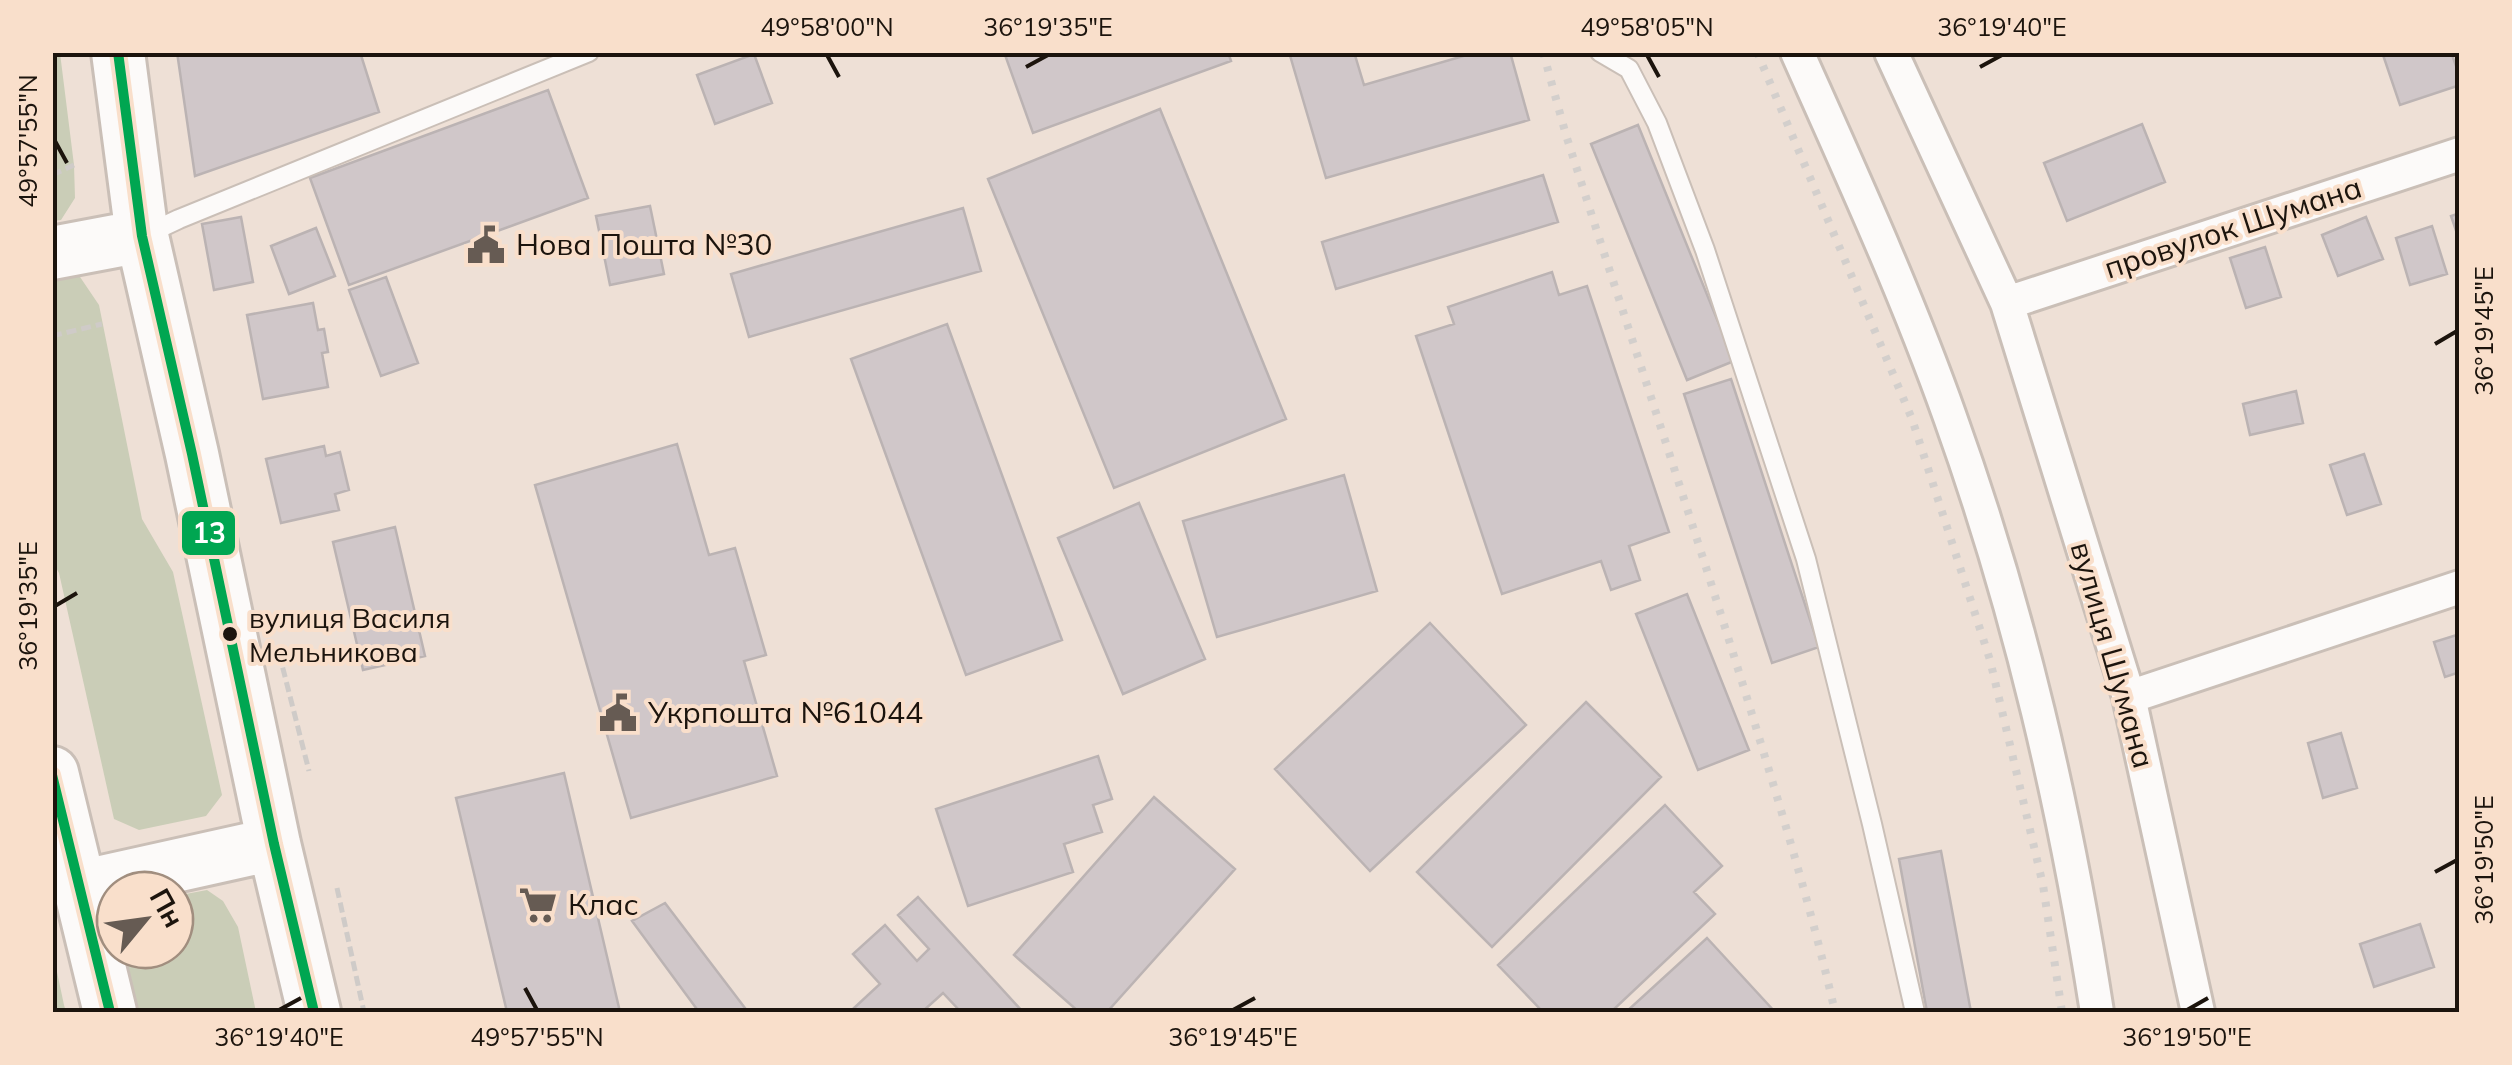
<svg xmlns="http://www.w3.org/2000/svg" width="2512" height="1065" viewBox="0 0 2512 1065" font-family="Mulish,sans-serif">
<rect width="100%" height="100%" fill="#eee0d6"/>
<path fill="#cacdb7" d="M60,53l14,112 1,33 -14,22 -8,1 -1,-168z
M78,274l21,31 43,214 31,53 49,223 -16,21 -67,14 -25,-11 -55,-246 -6,-11 -1,-283z
M207,890l16,11 15,26 18,85h-121l-12,-62h52v-54z
M53,953l11,52 2,7h-13z"/>
<path fill="#d0c7c9" stroke="#bbb3b3" stroke-width="2.5" d="M177,52h183l19,60 -184,64z
M1004,52h224l3,9 -198,72z
M1289,52h65l10,33 113,-33h33l19,68 -203,58z
M2382,52h69l9,25v8l-60,20z
M754,54l18,49 -57,21 -18,-49z
M548,90l40,108 -239,87 -39,-107z
M1160,109l126,310 -172,69 -126,-309z
M2142,124l23,58 -98,39 -23,-58z
M1638,125l96,236 -47,19 -96,-236z
M1543,175l15,47 -222,67 -14,-47z
M650,206l14,68 -54,11 -14,-69z
M963,208l18,63 -232,66 -18,-63z
M2460,213v29l-9,-26z
M241,217l12,65 -39,8 -12,-66z
M2366,217l17,42 -45,17 -16,-41z
M2432,226l15,48 -37,11 -14,-47z
M316,228l19,48 -46,18 -18,-48z
M2265,247l16,50 -35,11 -16,-50z
M1552,272l7,23 28,-9 82,246 -40,14 11,34 -29,10 -10,-29 -99,33 -86,-258 38,-12 -6,-17z
M386,277l32,86 -37,13 -32,-86z
M313,303l5,27 6,-1 4,23 -6,1 6,34 -65,12 -16,-84z
M947,324l115,316 -96,35 -115,-316z
M1731,379l88,268 -47,16 -88,-269z
M2296,391l7,32 -53,12 -7,-31z
M677,444l32,111 26,-7 31,107 -22,6 33,115 -146,42 -96,-333z
M324,446l2,10 14,-4 9,38 -14,4 4,16 -58,13 -15,-64z
M2364,454l17,50 -34,11 -17,-50z
M1344,475l33,116 -160,46 -34,-116z
M1139,503l66,156 -82,35 -65,-156z
M395,527l30,129 -62,14 -30,-128z
M1687,594l62,156 -51,20 -62,-156z
M1430,623l96,102 -156,146 -95,-102z
M2460,634v38l-15,5 -11,-35z
M1586,702l75,75 -169,170 -75,-75z
M2341,733l16,55 -34,10 -15,-55z
M1098,756l14,43 -19,6 9,27 -38,12 9,28 -105,34 -32,-97z
M564,773l56,239h-113l-51,-214z
M1154,797l81,72 -128,143h-28l-65,-57z
M1665,805l57,61 -28,26 21,22 -104,98h-68l-45,-47z
M1941,851l30,161h-44l-28,-153z
M918,897l105,115h-62l-18,-19 -21,19h-65l-4,-3 27,-25 -27,-30 32,-29 32,36 12,-12 -31,-34z
M665,903l83,109h-49l-67,-91z
M2420,924l14,43 -60,20 -14,-43z
M1707,938l68,74h-149z"/>
<g fill="none" stroke-linecap="round" stroke-linejoin="round">
<g stroke="#cabfb7" stroke-width="22">
<path id="lane" d="M1600,52l29,17 28,54 48,127 101,309 66,265 43,188
M145,235l34,-16 410,-167"/>
</g>
<g stroke="#cabfb7" stroke-width="38">
<path id="street" d="M1797,52c54,121 109,241 153,365 70,195 115,390 147,595
M1891,52l116,251 122,394 69,315
M2007,303l453,-149
M2129,697l331,-110"/>
</g>
<g stroke="#cabfb7" stroke-width="58">
<path id="primary" d="M118,52l24,184 50,218 82,390 40,168
M52,253l90,-17
M52,773l58,239
M80,887l194,-43"/>
</g>
<path stroke="#cfcbc8" stroke-width="5" stroke-dasharray="10 5" stroke-linecap="butt" d="M52,175l22,-10
M52,336l50,-12
M279,653l30,118
M337,888l27,124"/>
<use href="#lane" stroke="#fcfaf9" stroke-width="18"/>
<use href="#street" stroke="#fcfaf9" stroke-width="32"/>
<use href="#primary" stroke="#fcfaf9" stroke-width="52"/>
<path stroke="#d3cfcc" stroke-width="8" stroke-dasharray="5 10" stroke-linecap="butt" d="M1543,52l23,83c60,188 123,375 181,563 32,105 64,208 88,314
M1757,52l155,367 78,241 53,225 19,127"/>
<g stroke="#f9dfcb" stroke-width="18">
<path id="bus-1" d="M118,52l24,184 50,218 82,390 40,168
M52,775l58,237"/>
</g>
<use href="#bus-1" stroke="#00a651" stroke-width="10"/>
</g>
<path fill="none" stroke="#1c140d" stroke-width="4" d="M827,55l12,22M1647,55l12,22M1026,67l22,-12M1980,67l22,-12M55,141l12,22M2435,344l22,-13M55,606l22,-13M2435,872l22,-12M525,988l12,22M279,1010l22,-12M1233,1010l22,-12M2187,1010l21,-12"/>
<defs>
<g id="civic-bare" transform="scale(3)"><path d="M-.6-6.5H3V-4.5H.6V-3L4-1V1h2V6H-6V1h2V-1L-.6-3ZM-1.2 2.5V6h2.4V2.5Z" fill="#665b53" stroke="#f9dfcb" stroke-width="2.5" paint-order="stroke"/></g>
<g id="supermarket-bare" transform="scale(3)"><path d="M-6-5.5h2.5l.6 2H6L4.5 2H-2.5L-4.4-4H-6ZM-1.5 3.2a1.3 1.3 0 1 0 .1 0ZM3 3.2a1.3 1.3 0 1 0 .1 0Z" fill="#665b53" stroke="#f9dfcb" stroke-width="2.5" paint-order="stroke"/></g>
</defs>
<g fill-rule="evenodd">
<use href="#civic-bare" x="486" y="245"/>
<use href="#civic-bare" x="618" y="713"/>
<use href="#supermarket-bare" x="538" y="905"/>
</g>
<circle fill="#1c140d" stroke="#f9dfcb" stroke-width="4" cx="230" cy="634" r="9"/>
<g text-anchor="middle" stroke-width="8" stroke-linejoin="round" paint-order="stroke">
<g font-size="28" fill="#1c140d" stroke="#f9dfcb" text-anchor="start">
<text x="249" y="628">вулиця Василя<tspan x="249" dy="34">Мельникова</tspan></text>
</g>
<g font-size="30" fill="#1c140d" stroke="#f9dfcb">
<text transform="translate(2233 228) rotate(-18)" y="10">провулок Шумана</text>
<text transform="translate(2112 655) rotate(74)" y="10">вулиця Шумана</text>
</g>
<g font-size="30" fill="#1c140d" stroke="#f9dfcb" text-anchor="start">
<text x="516" y="255">Нова Пошта №30</text>
<text x="648" y="723">Укрпошта №61044</text>
<text x="568" y="915">Клас</text>
</g>
</g>
<rect stroke="#f9dfcb" stroke-width="4" x="180" y="509" width="57" height="48" rx="10" fill="#00a651"/>
<g font-size="28" text-anchor="middle" font-weight="bold" fill="#fff">
<text x="209" y="543">13</text>
</g>
<rect width="2512" height="1065" fill="none" stroke="#f9dfcb" stroke-width="110"/>
<g transform="translate(145 920) rotate(61)"><circle r="48" fill="#f9dfcb" stroke="#a18e7f" stroke-width="2.5"/>
<path d="M0-8L18 38L0 25L-18 38Z" fill="#665b53"/>
<text y="-15" font-size="28" font-weight="bold" text-anchor="middle" fill="#1c140d">Пн</text>
</g>
<rect x="55" y="55" width="2402" height="955" fill="none" stroke="#1c140d" stroke-width="4"/>
<g font-size="25" text-anchor="middle" fill="#1c140d">
<text x="827" y="36">49°58'00"N</text>
<text x="1048" y="36">36°19'35"E</text>
<text x="1647" y="36">49°58'05"N</text>
<text x="2002" y="36">36°19'40"E</text>
<text transform="translate(28 141) rotate(-90)" y="9">49°57'55"N</text>
<text transform="translate(2484 331) rotate(-90)" y="9">36°19'45"E</text>
<text transform="translate(28 606) rotate(-90)" y="9">36°19'35"E</text>
<text transform="translate(2484 860) rotate(-90)" y="9">36°19'50"E</text>
<text x="279" y="1046">36°19'40"E</text>
<text x="537" y="1046">49°57'55"N</text>
<text x="1233" y="1046">36°19'45"E</text>
<text x="2187" y="1046">36°19'50"E</text>
</g>
</svg>
